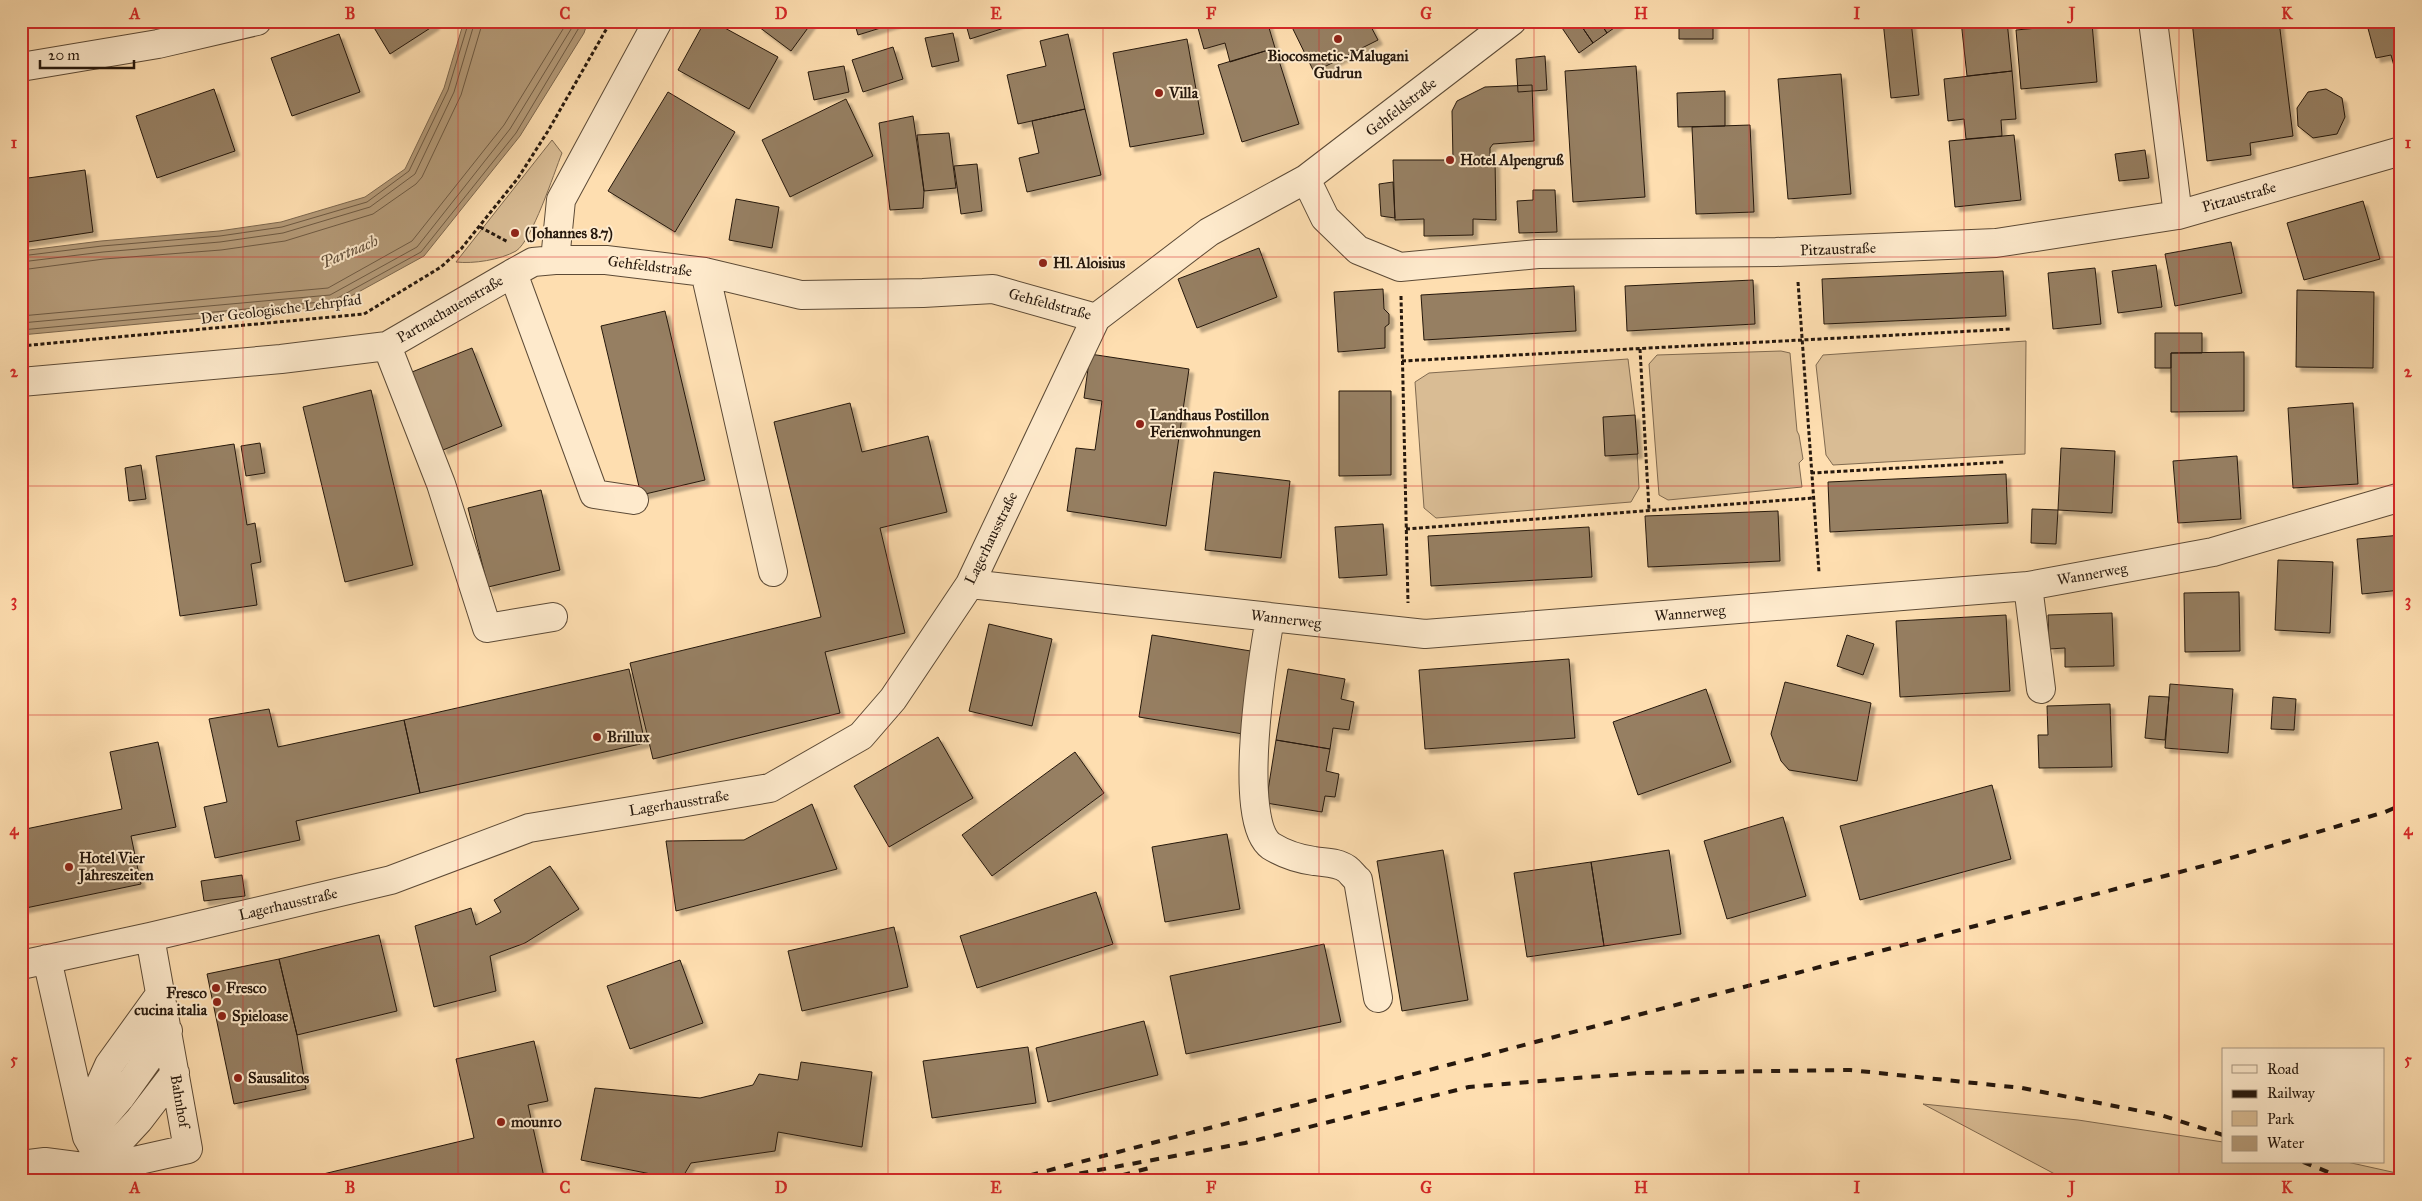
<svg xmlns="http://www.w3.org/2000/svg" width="2422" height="1201" viewBox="0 0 2422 1201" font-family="'IM FELL Great Primer',serif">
<defs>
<filter id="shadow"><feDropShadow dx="4.5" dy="4.5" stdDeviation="1" flood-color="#0004"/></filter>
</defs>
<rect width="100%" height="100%" fill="#fedeb0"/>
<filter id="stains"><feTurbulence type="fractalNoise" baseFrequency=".004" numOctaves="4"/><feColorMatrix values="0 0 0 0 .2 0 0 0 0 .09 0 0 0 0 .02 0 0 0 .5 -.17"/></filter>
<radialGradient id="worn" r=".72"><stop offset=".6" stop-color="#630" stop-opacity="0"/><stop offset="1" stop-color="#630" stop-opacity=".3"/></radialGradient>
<path fill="#d9bc94" stroke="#806a50" d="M552,140l10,13c-8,20 -30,88 -46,98 -16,9 -43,13 -60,11z
M2026,341l-1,113 -192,11 -7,-10 -10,-90 7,-10z
M1781,351l9,2 7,78 2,4 4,24 -4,4 3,24 -134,13 -9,-5 -10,-131 8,-9z
M1628,359l7,56 4,73 -8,14 -195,16 -12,-10 -9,-126 14,-9z
M1923,1104l155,16 145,22v20h124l54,12v6h-335z"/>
<path fill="#b59b79" stroke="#7c674e" d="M464,21h124l-4,12 -64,103 -96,120 -91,50 -312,29v-84l80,-10 118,-10 62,-9 84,-25 40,-28 39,-81z"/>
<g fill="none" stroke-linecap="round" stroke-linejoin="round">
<path stroke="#6e5a43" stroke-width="1" d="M21,256l81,-10 118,-10 62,-9 85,-25 42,-31 39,-81 21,-69
M21,262l82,-10 117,-10 63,-9 87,-26 45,-33 39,-82 21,-71
M21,270l83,-11 117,-9 64,-9 88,-27 43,-30 6,-7 39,-82 22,-74
M21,316l307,-28 84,-47 92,-116 64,-104
M21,323l309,-28 87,-48 93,-118 66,-108
M21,330l311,-29 89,-49 95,-119 67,-112"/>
</g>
<path fill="#967f62" stroke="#26180d" filter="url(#shadow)" d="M370,21h63l2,4 -45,29z
M705,21h7l66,36 -29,52 -71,-39z
M764,21h49l-22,30 -32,-24z
M854,21h49l-45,14z
M965,21h61l-56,18z
M1196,21h32l1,2 38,-2 8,27 -45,14 -5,-19 -21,6z
M1289,21h79l10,19 -64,32z
M1566,21h12l15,22 -14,10 -19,-28z
M1578,21h21l8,12 -14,10z
M1599,21h21l1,2 -14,10z
M1679,21h34v18h-34z
M1883,21h28l8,74 -28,3z
M1961,21h46l5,50 -45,5z
M2192,21h87l14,115 -43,7 1,12 -44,6z
M2366,21h35v71l-10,-37 -15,3z
M2092,23l5,59 -76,7 -5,-59z
M953,33l6,28 -27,6 -7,-29z
M339,34l21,58 -68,24 -21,-58z
M1068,34l17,75 -67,15 -11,-49 39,-9 -6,-25z
M1187,39l17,95 -74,13 -17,-94z
M893,47l10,32 -40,13 -11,-32z
M1275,48l24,76 -57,18 -24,-77z
M1545,56l2,34 -29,2 -2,-33z
M844,66l5,26 -35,8 -6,-28z
M1636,66l9,131 -72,5 -8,-131z
M2012,71l4,48 -15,1 1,16 -36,3 -2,-20 -16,2 -4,-42z
M1841,74l10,120 -63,5 -10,-120z
M1532,85l2,56 -41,3 -3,4v11h5l1,61 -23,-1v16l-46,1h-3v-17l-29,1 -2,-60h60l-1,-49 5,-10 28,-14z
M214,89l21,62 -78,27 -21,-62z
M2326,89l16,9 3,19 -8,17 -24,4 -15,-12 -1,-18 11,-16z
M1725,91v35l-47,1 -1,-34z
M668,92l67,40 -60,100 -67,-41z
M846,99l27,57 -83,41 -28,-57z
M1085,109l16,66 -74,17 -8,-34 20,-5 -7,-32z
M913,116l11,75 -1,17 -33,2 -11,-87z
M1750,125l4,87 -58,2 -4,-87z
M949,133l7,55 -32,3 -7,-56z
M2014,135l7,65 -66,7 -6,-66z
M2145,150l4,28 -30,3 -4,-27z
M977,164l5,47 -21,3 -7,-48z
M85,170l8,62 -72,11v-64z
M1393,182l2,36 -14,-2 -2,-32z
M1533,190h22l2,42 -38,1 -2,-32 16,-1z
M736,199l43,8 -7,41 -43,-8z
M2363,201l17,58 -76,21 -17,-57z
M2231,242l11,51 -67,13 -10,-52z
M1259,248l18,49 -80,31 -19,-49z
M2156,265l6,42 -44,6 -6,-42z
M2095,268l6,56 -48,5 -5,-56z
M2003,271l3,45 -182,8 -2,-45z
M1753,280l2,44 -128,7 -2,-45z
M1574,286l2,45 -152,9 -3,-45z
M1383,289l1,20 5,5v10l-4,3v21l-47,4 -4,-60z
M2297,290l77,2 -1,76 -77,-1z
M665,311l40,169 -64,15 -40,-169z
M2155,333h47v20h-31v15h-16z
M472,348l30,78 -59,24 -31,-78z
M2244,352v59l-73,1v-59z
M1090,354l99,15 -23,157 -99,-15 9,-63 19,2 7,-49 -18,-3z
M371,390l42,175 -68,17 -42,-175z
M1339,391h52v84l-52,1z
M850,403l12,49 66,-16 19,76 -67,16 25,105 -80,19 15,61 -187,46 -23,-96 191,-46 -47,-195z
M2353,403l5,81 -65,4 -5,-80z
M1635,415l3,39 -33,2 -2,-39z
M260,443l5,30 -19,3 -5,-30z
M234,444l13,81 8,-2 6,39 -10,2 6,41 -77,11 -24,-160z
M2061,448l54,3 -3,62 -54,-3z
M2237,456l4,63 -63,4 -5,-62z
M141,465l5,34 -17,2 -4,-33z
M1214,472l76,9 -9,77 -76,-8z
M2006,474l2,49 -178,9 -2,-50z
M541,490l19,80 -72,17 -20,-79z
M2032,509l26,1 -2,34 -25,-1z
M1778,511l2,50 -132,6 -3,-51z
M1383,524l4,51 -48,3 -4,-51z
M1589,527l3,50 -161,9 -3,-50z
M2401,535v55l-39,4 -5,-55z
M2278,560l55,2 -3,71 -55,-3z
M2239,592l1,59 -55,1 -1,-59z
M2112,613l2,53 -49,1v-19l-16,1 -1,-34z
M2006,615l4,76 -110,6 -4,-76z
M989,624l63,15 -20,87 -63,-15z
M1152,635l105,17 -14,82 -104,-17z
M1847,635l27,9 -11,31 -26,-9z
M1569,659l6,79 -150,11 -6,-79z
M629,669l16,74 -225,50 -16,-73z
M1288,669l57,10 -4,20 13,3 -5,28 -16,-2 -3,21 -54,-9z
M1785,682l86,21 -14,78 -68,-11 -8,-9 -10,-27z
M2170,684l63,5 -5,64 -63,-5z
M1706,689l25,73 -93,33 -25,-73z
M2149,696l20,1 -4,43 -20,-2z
M2273,697l23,2 -2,31 -23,-1z
M2110,704l2,63 -73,1 -1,-33h10l-1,-29z
M269,709l9,38 126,-27 16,73 -124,28 4,19 -85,18 -11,-51 23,-5 -18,-83z
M938,737l35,61 -84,49 -35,-61z
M1276,740l54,9 -4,22 13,3 -4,23 -10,-1 -3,16 -56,-9z
M158,742l18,85 -45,9 10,48 -120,25v-79l101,-21 -12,-57z
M1075,752l29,41 -112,83 -30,-41z
M1992,785l19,74 -151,41 -20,-74z
M812,804l25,65 -161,42 -10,-70 78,-1z
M1783,817l23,79 -79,23 -23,-78z
M1227,834l13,75 -75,13 -13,-75z
M1443,850l25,150 -66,11 -25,-150z
M1669,850l12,84 -77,12 -13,-84z
M1591,862l13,84 -77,11 -13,-84z
M550,866l29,43 -54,34 -35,13 6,35 -62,16 -19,-81 56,-18 5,17 25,-13 -7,-12z
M242,875l3,21 -41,5 -3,-20z
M1096,892l17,52 -136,44 -17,-52z
M894,927l14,60 -106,24 -14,-60z
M379,935l18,76 -100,24 -18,-76z
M1324,944l17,78 -155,32 -16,-78z
M279,959l18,76 9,54 -72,15 -27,-130z
M680,960l23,63 -73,26 -23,-63z
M1144,1021l14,54 -110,27 -12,-54z
M534,1041l14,60 -20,4 16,72 -13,3h-233l176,-42 -18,-79z
M1028,1047l8,56 -104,15 -9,-57z
M801,1062l71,10 -10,75 -84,-15 -3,19 -84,12 -10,17 -100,-20 14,-72 105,10 53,-13 6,-11 39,6z"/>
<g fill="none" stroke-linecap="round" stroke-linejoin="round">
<g stroke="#5c4a36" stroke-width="30">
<path id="minor" d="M2153,21l25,194
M21,67l137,-23 99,-23
M1306,179l19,39 33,32 42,17 138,-13 238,-2 220,-9 182,-28 223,-64
M555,260l6,-60 97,-179
M705,272l68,300
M513,273l81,221 40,6
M387,346l54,138 46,144 66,-11
M21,382l260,-23 106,-13 126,-73 20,-11 22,-2h51l99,12 96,23 122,-2 70,-4 103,29 113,-86 97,-53 206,-158
M970,584l455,50 603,-48 185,-34 188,-55
M2028,586l13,103
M1270,618c-7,40 -34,203 1,228 13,8 28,13 43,15 12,2 23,1 33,8 4,3 7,8 11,11l20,118
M47,959l40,178 14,24
M21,965l129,-28 241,-57 138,-52 241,-40 91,-52 32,-37 77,-115 126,-266
M89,1131l11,-46 9,-20 52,-72
M90,1133l30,-35 48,-67
M21,1165l24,-3 54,7 89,-20 -38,-212
M99,1169l2,-8 38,-41 36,-47"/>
</g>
<path stroke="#26180d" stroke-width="3" stroke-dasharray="4 2.5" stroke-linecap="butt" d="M480,227l28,15
M1798,282l21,290
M1401,296l7,307
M21,346l343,-32 77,-47 20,-18 57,-71 30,-47 63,-110
M1640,349l9,161
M1402,361l609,-32
M1811,473l194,-11
M1406,529l407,-31"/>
<use href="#minor" stroke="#feeacc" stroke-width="28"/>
<path stroke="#26180d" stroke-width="4" stroke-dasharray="9 9" stroke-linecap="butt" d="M2303,1162l45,18
M1012,1180l1202,-317 171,-51 16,-7
M1044,1180l201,-37 224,-56 169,-14 212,-3 172,18 139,27 62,20
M1104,1180l49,-13"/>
</g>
<path fill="none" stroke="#d62828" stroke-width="1" stroke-opacity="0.55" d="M243,21v1159M458,21v1159M673,21v1159M888,21v1159M1103,21v1159M1319,21v1159M1534,21v1159M1749,21v1159M1964,21v1159M2179,21v1159M21,257h2380M21,486h2380M21,715h2380M21,944h2380"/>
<g fill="#8f2418" stroke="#feeacc" stroke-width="2">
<circle cx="1338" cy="39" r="5"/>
<circle cx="1159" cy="93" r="5"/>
<circle cx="1450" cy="160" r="5"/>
<circle cx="515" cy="233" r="5"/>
<circle cx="1043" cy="263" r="5"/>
<circle cx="1140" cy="424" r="5"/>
<circle cx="597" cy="737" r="5"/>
<circle cx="69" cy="867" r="5"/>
<circle cx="216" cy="988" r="5"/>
<circle cx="217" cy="1002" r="5"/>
<circle cx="222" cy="1016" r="5"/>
<circle cx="238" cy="1078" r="5"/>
<circle cx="501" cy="1122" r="5"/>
</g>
<g text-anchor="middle" stroke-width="4" stroke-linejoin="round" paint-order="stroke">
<g font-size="15" font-weight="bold" fill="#26180d" stroke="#feeacc" text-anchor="start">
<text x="1338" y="61" text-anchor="middle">Biocosmetic-Malugani<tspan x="1338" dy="17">Gudrun</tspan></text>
<text x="1169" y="98">Villa</text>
<text x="1460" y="165">Hotel Alpengruß</text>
<text x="525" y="238">(Johannes 8.7)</text>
<text x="1053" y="268">Hl. Aloisius</text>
<text x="1150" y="420">Landhaus Postillon<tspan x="1150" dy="17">Ferienwohnungen</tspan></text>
<text x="607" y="742">Brillux</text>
<text x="79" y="863">Hotel Vier<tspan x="79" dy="17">Jahreszeiten</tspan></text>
<text x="226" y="993">Fresco</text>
<text x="207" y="998" text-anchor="end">Fresco<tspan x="207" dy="17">cucina italia</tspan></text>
<text x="232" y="1021">Spieloase</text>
<text x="248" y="1083">Sausalitos</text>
<text x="511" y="1127">moun10</text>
</g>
<g font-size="15" fill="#26180d" stroke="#feeacc">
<text transform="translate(1401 107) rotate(-38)" y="5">Gehfeldstraße</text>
<text transform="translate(2239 197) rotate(-16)" y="5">Pitzaustraße</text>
<text transform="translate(1838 249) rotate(-2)" y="5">Pitzaustraße</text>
<text transform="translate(650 266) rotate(7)" y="5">Gehfeldstraße</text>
<text transform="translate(1050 304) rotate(15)" y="5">Gehfeldstraße</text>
<text transform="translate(281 309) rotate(-7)" y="5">Der Geologische Lehrpfad</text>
<text transform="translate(450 309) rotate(-30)" y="5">Partnachauenstraße</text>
<text transform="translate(991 538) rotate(-64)" y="5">Lagerhausstraße</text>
<text transform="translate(2092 574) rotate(-10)" y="5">Wannerweg</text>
<text transform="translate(1690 613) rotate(-5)" y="5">Wannerweg</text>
<text transform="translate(1286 619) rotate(7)" y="5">Wannerweg</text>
<text transform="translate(679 803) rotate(-9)" y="5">Lagerhausstraße</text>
<text transform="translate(288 904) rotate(-13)" y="5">Lagerhausstraße</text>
<text transform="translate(180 1101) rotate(80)" y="5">Bahnhof</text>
</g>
<g font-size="16" font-style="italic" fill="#5f4c38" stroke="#feeacc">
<text transform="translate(349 251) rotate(-23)" y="6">Partnach</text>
</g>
</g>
<rect width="2422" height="1201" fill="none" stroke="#fedeb0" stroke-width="55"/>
<rect x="2222" y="1048" width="162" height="115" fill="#feeacc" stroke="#a89680"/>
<rect x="2232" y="1065" width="25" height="8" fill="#feeacc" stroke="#a89680"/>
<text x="2267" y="1074" font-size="15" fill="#26180d">Road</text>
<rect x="2232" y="1090" width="25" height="8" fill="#26180d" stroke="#a89680"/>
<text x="2267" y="1098" font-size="15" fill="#26180d">Railway</text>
<rect x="2232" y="1111" width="25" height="15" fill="#d9bc94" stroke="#a89680"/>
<text x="2267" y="1124" font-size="15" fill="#26180d">Park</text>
<rect x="2232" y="1136" width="25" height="15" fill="#b59b79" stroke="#a89680"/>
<text x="2267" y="1148" font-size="15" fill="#26180d">Water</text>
<path d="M40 60v8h94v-8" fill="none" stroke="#26180d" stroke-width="2.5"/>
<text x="48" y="60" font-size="15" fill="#26180d" stroke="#feeacc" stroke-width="4" paint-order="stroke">20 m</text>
<rect x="28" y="28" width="2366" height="1146" fill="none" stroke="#d62828" stroke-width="2"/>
<g font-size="16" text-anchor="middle" font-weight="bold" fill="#d62828">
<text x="135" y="19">A</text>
<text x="350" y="19">B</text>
<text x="565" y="19">C</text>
<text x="781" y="19">D</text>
<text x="996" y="19">E</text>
<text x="1211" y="19">F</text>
<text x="1426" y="19">G</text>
<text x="1641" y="19">H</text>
<text x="1857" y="19">I</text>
<text x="2072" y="19">J</text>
<text x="2287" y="19">K</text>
<text x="14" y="148">1</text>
<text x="2408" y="148">1</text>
<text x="14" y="377">2</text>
<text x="2408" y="377">2</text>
<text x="14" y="606">3</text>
<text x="2408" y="606">3</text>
<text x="14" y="835">4</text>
<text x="2408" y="835">4</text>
<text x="14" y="1065">5</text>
<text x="2408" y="1065">5</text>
<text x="135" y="1193">A</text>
<text x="350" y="1193">B</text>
<text x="565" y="1193">C</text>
<text x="781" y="1193">D</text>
<text x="996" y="1193">E</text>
<text x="1211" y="1193">F</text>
<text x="1426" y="1193">G</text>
<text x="1641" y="1193">H</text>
<text x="1857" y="1193">I</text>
<text x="2072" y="1193">J</text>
<text x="2287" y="1193">K</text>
</g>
<rect width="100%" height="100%" filter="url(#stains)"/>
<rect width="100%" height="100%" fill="url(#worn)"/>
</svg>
